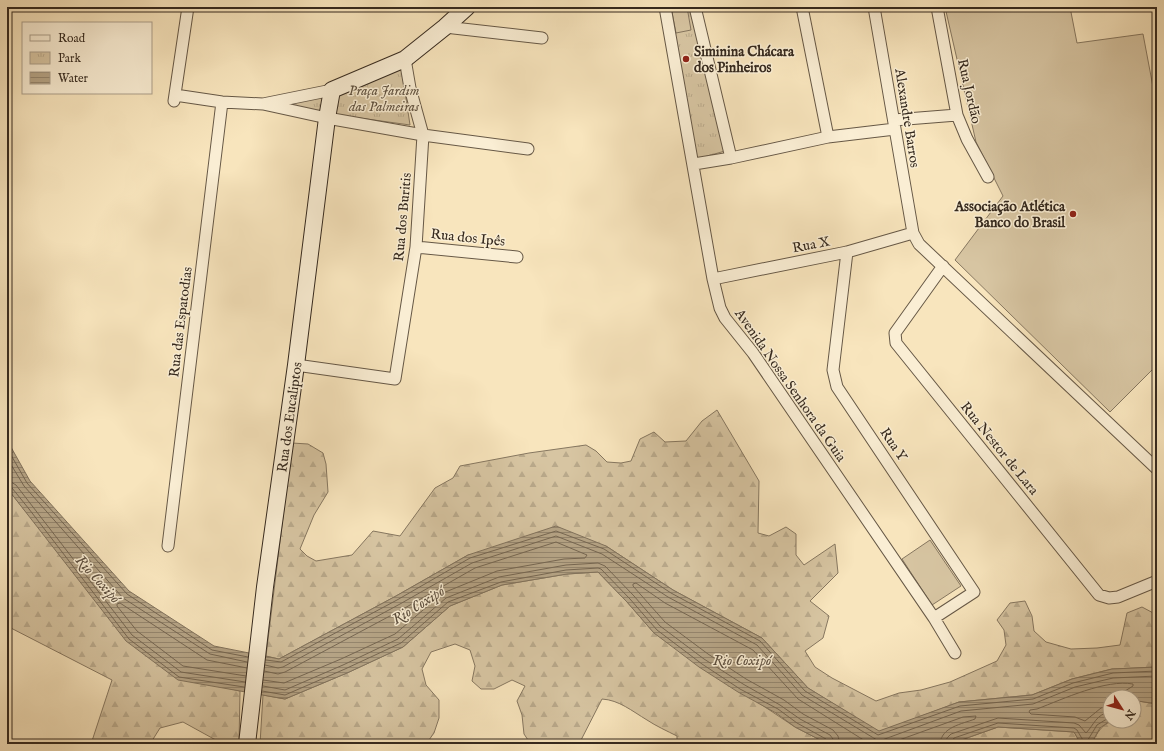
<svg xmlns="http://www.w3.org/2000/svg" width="1164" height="751" viewBox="0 0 1164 751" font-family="'IM FELL English',serif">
<defs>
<pattern id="forest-firs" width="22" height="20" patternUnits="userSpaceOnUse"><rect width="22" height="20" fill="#d7c5a2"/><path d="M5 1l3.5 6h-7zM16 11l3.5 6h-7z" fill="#b9a98b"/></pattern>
<pattern id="park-tufts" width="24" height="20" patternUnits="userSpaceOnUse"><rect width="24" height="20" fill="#d7c5a2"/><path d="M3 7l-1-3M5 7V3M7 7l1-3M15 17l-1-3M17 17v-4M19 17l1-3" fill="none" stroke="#b9a98b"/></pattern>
<pattern id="water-rules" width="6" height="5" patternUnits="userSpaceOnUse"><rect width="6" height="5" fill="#b6a587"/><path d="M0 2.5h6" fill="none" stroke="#95866e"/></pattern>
</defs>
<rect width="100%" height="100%" fill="#f8e5bd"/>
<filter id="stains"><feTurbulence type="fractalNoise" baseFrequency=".005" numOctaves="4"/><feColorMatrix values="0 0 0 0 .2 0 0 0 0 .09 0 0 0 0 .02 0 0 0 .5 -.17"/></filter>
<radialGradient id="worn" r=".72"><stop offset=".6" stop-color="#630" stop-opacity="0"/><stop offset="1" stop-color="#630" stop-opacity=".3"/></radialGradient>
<path fill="url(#forest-firs)" stroke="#867760" d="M717,410l42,71 -1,52 11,3 17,-9 10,7v21l8,10 31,-21 3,29 -28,28 19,15 -6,22 -18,13 10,16 17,11 44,23 23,-8 22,-3 29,-8 47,-21 9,-16 -2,-15 -7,-10 13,-17 15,-2 7,15 2,15 12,11 25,7 26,-1 23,-3 7,-32 15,-6 15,8v52l-45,2 -40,10 -40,16 -73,7 -80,30 -71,-44 -46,-50 -89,-48 -67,-44 -138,9 -72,41 -117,63 -13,-3 26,-213 16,1 15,9 3,11 2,28 -14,23 -14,34 7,7 9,5 36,-6 21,-24 27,5 35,-48 18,-10 7,-12 69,-13 57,-8 10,6 11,11 14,1 10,-2 9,-22 14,-7 11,10 21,-1 16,-20z
M7,488l19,24 192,174 22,5 -1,53h-16l-40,-22 -23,6 -10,16h-59l21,-64 -105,-54z
M598,572l29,30 27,31 141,94 33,17h-151v-8c-10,-5 -21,-10 -30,-16 -15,-9 -28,-20 -45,-21l-23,45 -49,-1 -6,-9 -2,-19 -5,-14 8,-15 -13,-6 -18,9h-13l-9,-8 3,-15 -5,-16 -15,-6 -24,8 -9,17 4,16 13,15v18l-5,15 -8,11h-166l3,-49 22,4 62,-26 56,-26 47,-41 52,-21 65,-11z
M1138,701l19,3v40h-66c14,-25 16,-23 43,-23v-17z
M998,727l76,5 7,12h-131z"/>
<path fill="url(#park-tufts)" stroke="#867760" d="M667,7h23l35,144 -28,8z
M401,65l9,60 -79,-11 3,-22z
M323,94l-3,19 -43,-9z"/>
<path fill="#d7c5a2" stroke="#867760" d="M671,7h16l4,23 -15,3z
M945,7h125l7,36 66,-9 14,74v257l-47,47 -155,-152 48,-64 -27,-54z
M930,540l31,46 -29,19 -30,-46z"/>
<path fill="url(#water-rules)" stroke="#82735d" d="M7,440l23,41 99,110 85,55 65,13 117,-63 72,-41 88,-29 50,20 67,44 89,48 46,50 71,43 80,-29 73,-7 40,-16 40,-10 45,-2v37l-19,-3 -4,3v-7h-24v24l-10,7 -9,16h-10l-7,-12 -76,-5 -48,17h-122l-33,-17 -19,-14 -38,-21 -39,-25 -45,-34 -27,-31 -29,-30 -31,2 -65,11 -52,21 -47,41 -56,26 -62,26 -107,-19 -52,-39 -119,-153z"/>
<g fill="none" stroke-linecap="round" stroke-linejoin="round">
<path stroke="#766752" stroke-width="1" d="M7,448l20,35 100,111 85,56 36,7
M7,458l17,28 99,112 87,56 37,8
M7,481l4,1 5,3 116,150 49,37 64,10
M7,486l5,2 17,21 100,130 50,38 65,10
M266,660l15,2 116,-62 73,-42 86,-27 48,18 67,44 89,48 45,50 73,44 82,-29 73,-7 40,-16 40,-10 44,-2
M265,665l13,3 5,-1 117,-63 72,-41 84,-27 46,18 66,43 89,48 45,50 75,45h5l79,-29 72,-7 42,-17 38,-9 44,-2
M246,676l-63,-10 -46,-35 -20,-25v-2l3,-1 87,57 40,8
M263,680l21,3 57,-24 54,-25 48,-41 54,-22 67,-12 21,-1 2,-3 -31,-13 -81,26 -72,41 -118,63 -7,2 -14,-3
M263,686l22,4 58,-25 55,-26 48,-41 53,-21 67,-12 32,-2 7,3 29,30 26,30 44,33 39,25 37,21 20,14 30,16 3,4 1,5
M262,691l23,4 60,-26 56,-26 47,-41 53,-20 65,-12 32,-2 3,1 29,30 27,31 45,34 38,25 38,20 19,14 29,16 3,5
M1110,706l-9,2 -16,13 -10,-4 -44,-3 -2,-2 1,-2 7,-1c26,-10 69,-30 96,-25v2l-8,5 -4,6
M840,744l-2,-8 -5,-6 -30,-16 -19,-14 -38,-21 -38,-25 -43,-32 -32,-36v-2l3,-1 29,20 88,47 45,49 72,45
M888,744l75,-27 13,-1 -1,3c-13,5 -34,8 -35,25
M946,744l1,-6 4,-4 47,-16 76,5 5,2 7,8c8,-8 10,-19 24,-21
M951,744l1,-3 2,-3 44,-15 76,5 3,2 7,12 2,1 11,-18 13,-8"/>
<g stroke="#665846" stroke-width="13">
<path id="street" d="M665,7l48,272 7,29 5,10 28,35 181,265 21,35
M695,7l36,151
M802,7l26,130
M874,7l39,226 6,11 238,225
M937,7l20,108 10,24 21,38
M445,27l97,11
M175,95l47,7 41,2 69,-14
M174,101l14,-94
M263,104l64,14 96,17 105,14
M894,120l63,-5
M694,164l37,-6 97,-21 67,-8
M416,247l101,10
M847,252l-14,118 4,17 137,205 -40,26
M943,266l-48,67 1,10 203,252 10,3 9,-1 39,-16
M713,279l134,-27 66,-19
M296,365l99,14 21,-132 7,-112 -13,-47 -5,-29
M168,546l54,-444"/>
</g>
<g stroke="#35291e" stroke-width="18">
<path id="secondary" d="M247,744l18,-157 31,-222 31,-247 5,-28 73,-31 40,-32 22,-20"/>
</g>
<use href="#street" stroke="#faeed4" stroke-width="11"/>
<use href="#secondary" stroke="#faeed4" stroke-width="16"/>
</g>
<g fill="#8f2418" stroke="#faeed4" stroke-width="1.5">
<circle cx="686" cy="59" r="4"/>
<circle cx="1073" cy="214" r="4"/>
</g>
<g text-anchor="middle" stroke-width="3" stroke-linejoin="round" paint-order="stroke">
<g font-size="14" font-weight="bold" fill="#35291e" stroke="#faeed4" text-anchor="start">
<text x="694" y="56">Siminina Chácara<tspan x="694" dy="16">dos Pinheiros</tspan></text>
<text x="1065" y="211" text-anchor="end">Associação Atlética<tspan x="1065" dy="16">Banco do Brasil</tspan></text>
</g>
<g font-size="14" font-style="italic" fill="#5e503f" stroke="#faeed4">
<text x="384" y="95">Praça Jardim<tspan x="384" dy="16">das Palmeiras</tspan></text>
</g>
<g font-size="14" fill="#35291e" stroke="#faeed4">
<text transform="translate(970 91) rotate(77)" y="5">Rua Jordão</text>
<text transform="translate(908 118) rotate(81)" y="5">Alexandre Barros</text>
<text transform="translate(402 217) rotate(-85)" y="5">Rua dos Buritis</text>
<text transform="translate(468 237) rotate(6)" y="5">Rua dos Ipês</text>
<text transform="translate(811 244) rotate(-11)" y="5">Rua X</text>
<text transform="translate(180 322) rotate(-83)" y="5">Rua das Espatodias</text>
<text transform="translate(791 385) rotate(55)" y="5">Avenida Nossa Senhora da Guia</text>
<text transform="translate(289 417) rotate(-82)" y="5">Rua dos Eucaliptos</text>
<text transform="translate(894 444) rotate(56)" y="5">Rua Y</text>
<text transform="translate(1000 448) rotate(51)" y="5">Rua Nestor de Lara</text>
</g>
<g font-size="15" font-style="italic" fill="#5c4e3e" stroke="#faeed4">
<text transform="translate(98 579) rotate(48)" y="5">Rio Coxipó</text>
<text transform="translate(418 605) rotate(-32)" y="5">Rio Coxipó</text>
<text x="742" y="665">Rio Coxipó</text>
</g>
</g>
<rect width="1164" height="751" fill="none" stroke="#f8e5bd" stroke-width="24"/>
<rect x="8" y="8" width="1148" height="735" fill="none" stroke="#35291e" stroke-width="2"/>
<rect x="12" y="12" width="1140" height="727" fill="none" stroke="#35291e"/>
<rect x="22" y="22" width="130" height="72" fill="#faeed4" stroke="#ab9f8b"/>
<rect x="30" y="35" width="20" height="6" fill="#faeed4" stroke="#ab9f8b"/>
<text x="58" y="42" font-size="12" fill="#35291e">Road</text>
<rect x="30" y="52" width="20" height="12" fill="url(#park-tufts)" stroke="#ab9f8b"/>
<text x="58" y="62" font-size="12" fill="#35291e">Park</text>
<rect x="30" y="72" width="20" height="12" fill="url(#water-rules)" stroke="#ab9f8b"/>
<text x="58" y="82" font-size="12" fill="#35291e">Water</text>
<g transform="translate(1122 709) rotate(126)"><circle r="19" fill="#faeed4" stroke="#ab9f8b"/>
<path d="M0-3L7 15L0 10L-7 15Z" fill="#8f2418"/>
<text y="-6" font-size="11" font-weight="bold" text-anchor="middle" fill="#35291e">N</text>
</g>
<rect width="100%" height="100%" filter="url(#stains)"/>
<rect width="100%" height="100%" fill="url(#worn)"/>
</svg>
